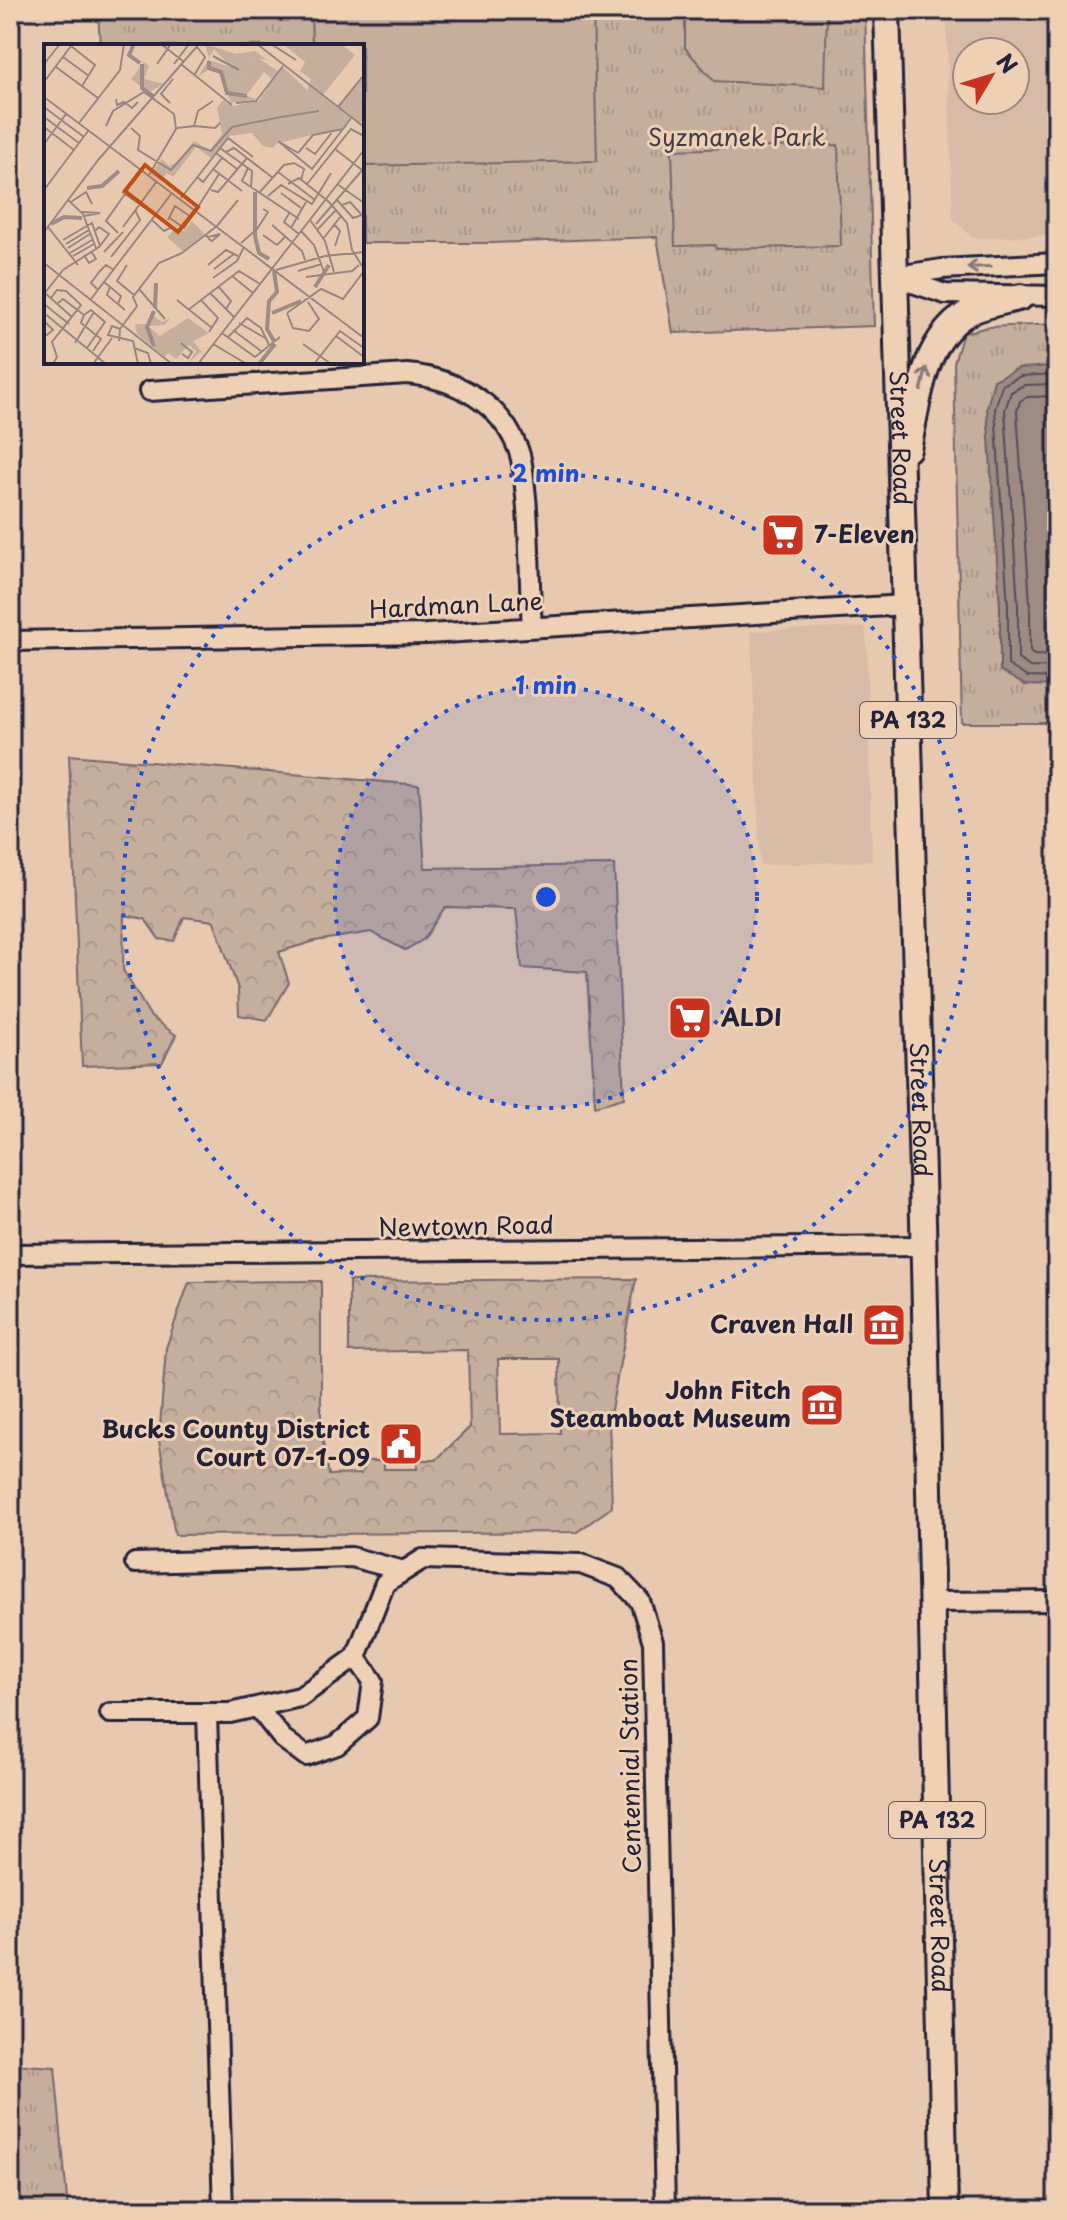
<svg xmlns="http://www.w3.org/2000/svg" width="1067" height="2220" viewBox="0 0 1067 2220" font-family="'Playpen Sans',sans-serif">
<defs>
<pattern id="grass-tufts" width="24" height="20" patternUnits="userSpaceOnUse" patternTransform="scale(2)"><rect width="24" height="20" fill="#c6ae9c"/><path d="M3 7l-1-3M5 7V3M7 7l1-3M15 17l-1-3M17 17v-4M19 17l1-3" fill="none" stroke="#aa9587"/></pattern>
<pattern id="forest-crowns" width="20" height="18" patternUnits="userSpaceOnUse" patternTransform="scale(2)"><rect width="20" height="18" fill="#c6ae9c"/><path d="M2 6a3 3 0 1 1 6 0M12 15a3 3 0 1 1 6 0" fill="none" stroke="#aa9587"/></pattern>
</defs>
<rect width="100%" height="100%" fill="#e6c9af"/>
<filter id="ink" filterUnits="userSpaceOnUse"><feTurbulence type="fractalNoise" baseFrequency=".0125" numOctaves="2"/><feDisplacementMap in="SourceGraphic" scale="16" xChannelSelector="R" yChannelSelector="G"/><feConvolveMatrix kernelMatrix="1 2 1 2 8 2 1 2 1" color-interpolation-filters="sRGB"/></filter>
<g filter="url(#ink)">
<path fill="#d6bca6" fill-rule="evenodd" d="M946,10h111v225l-84,3 -20,-19zM967,52h48v48h-48z
M866,627l6,234 -112,4 -9,-234z"/>
<path fill="url(#grass-tufts)" stroke="#74686c" stroke-width="2" d="M98,10h767l9,316 -201,7 -16,-96 -166,6h-129v-197h-262z
M1057,324v399h-95l-8,-360 9,-30 25,-6z
M10,2064l45,3 13,143h-58z"/>
<path fill="url(#forest-crowns)" stroke="#74686c" stroke-width="2" fill-rule="evenodd" d="M69,755l350,30 6,83 189,-3 10,233 -29,8 -8,-134 -65,-4 -6,-59 -71,-2 -21,32 -19,11 -34,-18 -56,9 -36,11 10,31 -22,37 -28,-5 -1,-26 -24,-68 -30,-4 -10,24 -15,-2 -14,-20 -21,-4 -1,55 28,47 25,18 -14,28 -80,3z
M636,1279l-27,141 3,87 -35,25 -402,3 -16,-95 7,-92 23,-66 132,-1v151l8,43 32,-1 5,-13h18v8h33v-9h19l34,-33 -2,-77 -119,2v-71zM498,1359h61l1,74 -60,1z"/>
<path fill="#c6ae9c" stroke="#74686c" stroke-width="2" d="M311,10h282l4,151 -235,5v-120h-50z
M685,10h142l-2,77 -111,-6 -29,-33z
M838,145l3,101 -125,3 -1,-4 -40,1 -3,-96z"/>
<path fill="#9e8b84" stroke="#6c6167" stroke-width="2" d="M1057,366v320l-32,-1 -25,-14v-65l-13,-198 7,-28 25,-12z"/>
<g fill="none" stroke-linecap="round" stroke-linejoin="round">
<path stroke="#544c58" stroke-width="2" d="M1057,374l-36,2 -19,9 -7,24 13,197v59l19,12 30,1
M1057,384l-33,1 -13,7 -6,18 13,195v54l12,8 27,1
M1057,396l-30,1 -7,4 -3,10 13,193v48l4,3 23,1"/>
<g stroke="#22223b" stroke-width="24">
<path id="minor" d="M897,276l45,-7 115,-6
M895,277l50,17 112,2
M149,391l258,-17c47,4 93,28 111,75 6,15 6,32 8,48 4,43 3,87 6,130
M10,641l417,-7 478,-29
M10,1254l913,-8
M135,1563l216,-6 53,14
M932,1602l125,-1
M258,1708l24,30 24,18 31,-11 31,-27 5,-37 -17,-24
M110,1713h120l70,-16 56,-40 29,-74 38,-24 158,5 37,14 22,23 13,41 12,568
M207,1714l16,496"/>
</g>
<g stroke="#22223b" stroke-width="30">
<g id="major">
<path id="s1" d="M887,10l35,1165 23,1035"/>
<path d="M908,449c11,-48 13,-106 58,-135 15,-9 38,-12 55,-17"/>
</g>
</g>
<use href="#minor" stroke="#eed0b4" stroke-width="18"/>
<use href="#major" stroke="#eed0b4" stroke-width="24"/>
</g>
<defs><path id="oneway-shaft" d="M-6 0H5M1.5-3L5.5 0L1.5 3" fill="none" stroke-width="1.6" stroke-linecap="round" stroke-linejoin="round" transform="scale(2)"/></defs>
<g stroke="#887978">
<use href="#oneway-shaft" transform="translate(979 267) rotate(177)"/>
<use href="#oneway-shaft" transform="translate(924 379) rotate(-77)"/>
</g>
</g>
<circle cx="546" cy="897" r="211" fill="#1d4ed8" fill-opacity=".12"/>
<g fill="none" stroke="#1d4ed8" stroke-width="4" stroke-dasharray="4 8">
<circle cx="546" cy="897" r="211"/>
<circle cx="546" cy="897" r="423"/>
</g>
<defs>
<g id="supermarket-square" transform="scale(2.3)"><rect x="-9" y="-9" width="18" height="18" rx="4" fill="#c8321e" stroke="#eed0b4"/><path d="M-6-5.5h2.5l.6 2H6L4.5 2H-2.5L-4.4-4H-6ZM-1.5 3.2a1.3 1.3 0 1 0 .1 0ZM3 3.2a1.3 1.3 0 1 0 .1 0Z" fill="#fff"/></g>
<g id="museum-square" transform="scale(2.3)"><rect x="-9" y="-9" width="18" height="18" rx="4" fill="#c8321e" stroke="#eed0b4"/><path d="M0-6L6-3V-2H-6V-3ZM-5-1h2V3h-2ZM-1-1h2V3h-2ZM3-1h2V3H3ZM-6 4H6V6H-6Z" fill="#fff"/></g>
<g id="civic-square" transform="scale(2.3)"><rect x="-9" y="-9" width="18" height="18" rx="4" fill="#c8321e" stroke="#eed0b4"/><path d="M-.6-6.5H3V-4.5H.6V-3L4-1V1h2V6H-6V1h2V-1L-.6-3ZM-1.2 2.5V6h2.4V2.5Z" fill="#fff"/></g>
</defs>
<g fill-rule="evenodd">
<use href="#supermarket-square" x="783" y="535"/>
<use href="#supermarket-square" x="690" y="1018"/>
<use href="#museum-square" x="884" y="1325"/>
<use href="#museum-square" x="822" y="1405"/>
<use href="#civic-square" x="401" y="1444"/>
</g>
<g text-anchor="middle" stroke-width="6" stroke-linejoin="round" paint-order="stroke">
<g fill="#eed0b4" stroke="#5f565f" stroke-width="2">
<rect x="860" y="702" width="96" height="36" rx="6"/>
<rect x="889" y="1802" width="96" height="36" rx="6"/>
</g>
<g font-size="22" font-weight="bold" fill="#22223b">
<text x="908" y="728">PA 132</text>
<text x="937" y="1828">PA 132</text>
</g>
<g font-size="24" fill="#433e4e" stroke="#eed0b4">
<text x="737" y="146">Syzmanek Park</text>
</g>
<g font-size="24" fill="#22223b" stroke="#eed0b4">
<text dy="8" stroke="none"><textPath href="#s1" startOffset="428">Street Road</textPath></text>
<text transform="translate(456 606) rotate(-3)" y="8">Hardman Lane</text>
<text dy="8" stroke="none"><textPath href="#s1" startOffset="1100">Street Road</textPath></text>
<text transform="translate(466 1227) rotate(-1)" y="8">Newtown Road</text>
<text transform="translate(631 1766) rotate(-91)" y="8">Centennial Station</text>
<text dy="8" stroke="none"><textPath href="#s1" startOffset="1916">Street Road</textPath></text>
</g>
<g font-size="24" font-weight="bold" fill="#22223b" stroke="#eed0b4" text-anchor="end">
<text x="814" y="543" text-anchor="start">7-Eleven</text>
<text x="721" y="1026" text-anchor="start">ALDI</text>
<text x="853" y="1333">Craven Hall</text>
<text x="791" y="1399">John Fitch<tspan x="791" dy="28">Steamboat Museum</tspan></text>
<text x="370" y="1438">Bucks County District<tspan x="370" dy="28">Court 07-1-09</tspan></text>
</g>
</g>
<g transform="translate(44 44)">
<rect width="320" height="320" fill="#e6c9af"/>
<path d="M239,0h58l14,11 -33,41 28,21 -8,12 -63,11 -6,8 -10,-2 -11,-13 -23,3 -18,22 -15,-11 -23,30 -6,-4 -6,8 -10,-7 11,-15 7,7 8,-4 17,-21 16,9 12,-16 -5,-26 6,-8 10,6 26,-5 14,-21 -9,-8 -16,21 -9,4 -8,-6 26,-34 22,15 4,-5 24,23 4,-11 -11,-8 5,-9zM320,33v42l-4,4 -21,-16zM148,177l13,13 -22,17 -16,-14 9,-9 8,3z" fill="#c6ae9c"/>
<path d="M161,0l31,10 19,-3 12,9 -11,-2 -25,33 26,8 -26,4 -12,-30 -11,-3 -10,7 10,-17 23,7 -17,-18 -5,9zM100,18l5,4 -5,13 20,5 -15,8 5,5 -23,-18zM291,76l6,8 -67,16 -7,-4 24,-15zM107,270l11,8 8,-4 -5,7 -17,1 12,10 28,-18 21,15 -16,8 11,14 -4,-3 -12,12 8,-13 -7,-6 -13,14 -8,-6 -3,4 -28,-23 -2,-10h12z" fill="#c6ae9c"/>
<path fill="none" stroke="#9e8b84" stroke-width="4" d="M90,0l-5,11 11,8M165,17v7l12,4 6,21 20,3M98,20v24l11,8M43,144l15,-2 17,-15M211,148v44l4,17 10,6M7,180l13,-7 18,1M271,243l14,-22M111,264l1,-25M110,267l-7,16 7,19M228,269l29,-12M230,297l-7,-12 2,-28 8,-9 -3,-21M215,320l16,-20"/>
<path fill="none" stroke="#988681" stroke-width="2" d="M117,0l23,18M213,0l107,83M227,0l25,16M27,2l24,19 -13,21M169,12l26,14M19,13l26,19M0,20l16,-20M113,20l14,-20M130,20l15,-20M138,21l50,40M12,23l42,31M151,30l10,-17 -8,-10M0,38l27,-36M0,53l320,241M72,55l1,6 7,-3 8,6 6,-6M126,59l-9,-9 12,-15M192,59l20,-2 27,-35M0,63l40,30M294,63l26,-32M0,73l35,26M231,74l44,-7M35,79l41,-53 4,-26M62,82l7,-15 31,-19 30,22 2,15 -27,46M150,82l21,2 5,-5M0,83l30,23M87,84l9,8 -2,14 33,20 22,-25 18,6 21,-24 44,-9M133,84l17,-2 4,-15 15,-10M0,100l22,-30M176,104l32,23 -1,17M262,104l9,6 18,-23M291,105l27,21M182,108l8,-4 39,30M172,109l21,16M254,109l-20,-12 34,28 31,-40M254,109l15,-18 30,-6 8,-11M204,124l-6,13 57,38M169,125l29,22M234,128l37,28M153,133l6,5 19,-24M244,140l11,-6 30,24 18,21 5,27 12,19M263,140l44,-55 13,7M293,140l27,19M0,146l44,-59M167,146l7,2 29,-34M78,148l33,23M215,149l25,-28 10,-2 10,6 -3,11M237,149l20,15M224,152l13,-11 31,19 19,-31M137,154l47,-60 25,19M24,156l15,14 13,34M293,156l16,18 9,-3M27,158l15,-10 6,12M298,161l8,-3 11,12M152,166l23,-36M38,168l18,1 -16,3M246,168l-6,10 15,12M126,174l14,10 11,-16M107,175l13,12 6,-3M124,176l7,-14 16,11M266,176l15,21 9,31M272,180l48,-56M290,180l6,7 -5,15M228,181l30,26 3,9M4,183l30,38M79,183l34,-46M247,184l15,-26M273,186l19,-20M257,187l13,14 10,27M0,188l55,-73 100,-115M74,189l-12,-12 19,-27M162,191l4,5 2,1 8,-7 -12,3M219,191l14,10 9,-9M279,195l18,-23M19,196l29,-17 8,23M197,199l16,-14 11,-17 -5,-3M22,200l23,-14M24,204l22,-14M60,208l19,-20M26,209l22,-13M40,211l5,8 7,-4 -5,-8M29,212l21,-12M67,213l29,-37 -5,-10M0,219l128,101M83,221l-10,16 17,14M164,221l18,-15 12,6M170,225l20,-15M232,226l49,-14 39,-4M254,227l24,-7M188,232l21,17M262,233l46,-6 7,-6M169,234l24,-17 7,-14M60,238l17,14 -3,8M174,242l13,15 -5,8M66,243l-3,8 18,15M95,245l26,30M54,246l-7,-7 9,-12 6,-6 8,5M1,249l27,24M166,249l24,24M0,250l19,-24 36,-23 10,-13 -10,-7 -4,4M7,254l6,-8 9,1 15,14 -29,37 5,15 -4,7M47,255l81,-106M133,256l35,28M157,256l17,18 -9,14M14,259l5,-4 21,16M0,260l25,20M144,266l51,-39 21,13M0,269l62,51M243,269l34,-24 22,10 21,-28M243,269l6,15 16,3 10,-12 -11,-17M40,271l7,-5 14,12 -18,26M40,271l-3,8 20,16 -8,12M0,277l9,9 -9,7M195,279l28,16M76,285l-8,-3 -4,9 25,6 5,23M189,286l28,21M178,289l33,24 25,-20M292,292l28,21M184,293l19,-19 14,10 8,17M75,297l1,-12 17,-23 -4,-9 26,-34 23,-10 35,-27 21,-26M31,299l19,-31M137,299l11,9 -4,6 -6,-4M169,300l32,19M259,300l28,20M90,304l14,5 3,11M49,320l19,-26M154,320l166,-214M270,320l26,-33 24,17"/>
<path fill="#c04e15" fill-opacity="0.15" stroke="#c04e15" stroke-width="4" d="M101,121l53,42 -20,25 -53,-41z"/>
<rect width="320" height="320" fill="none" stroke="#22223b" stroke-width="4"/>
</g>
<circle cx="546" cy="897" r="12" fill="#1d4ed8" stroke="#eed0b4" stroke-width="4"/>
<g font-size="24" text-anchor="middle" font-weight="bold" fill="#1d4ed8" stroke="#eed0b4" stroke-width="6" stroke-linejoin="round" paint-order="stroke">
<text x="546" y="482">2 min</text>
<text x="546" y="694">1 min</text>
</g>
<rect width="1067" height="2220" fill="none" stroke="#eed0b4" stroke-width="40"/>
<rect x="20" y="20" width="1027" height="2180" fill="none" stroke="#22223b" stroke-width="3" filter="url(#ink)"/>
<g transform="translate(991 76) rotate(52)"><circle r="38" fill="#eed0b4" stroke="#9c8a84" stroke-width="2"/>
<path d="M0-6L14 30L0 20L-14 30Z" fill="#c8321e"/>
<text y="-12" font-size="22" font-weight="bold" text-anchor="middle" fill="#22223b">N</text>
</g>
</svg>
